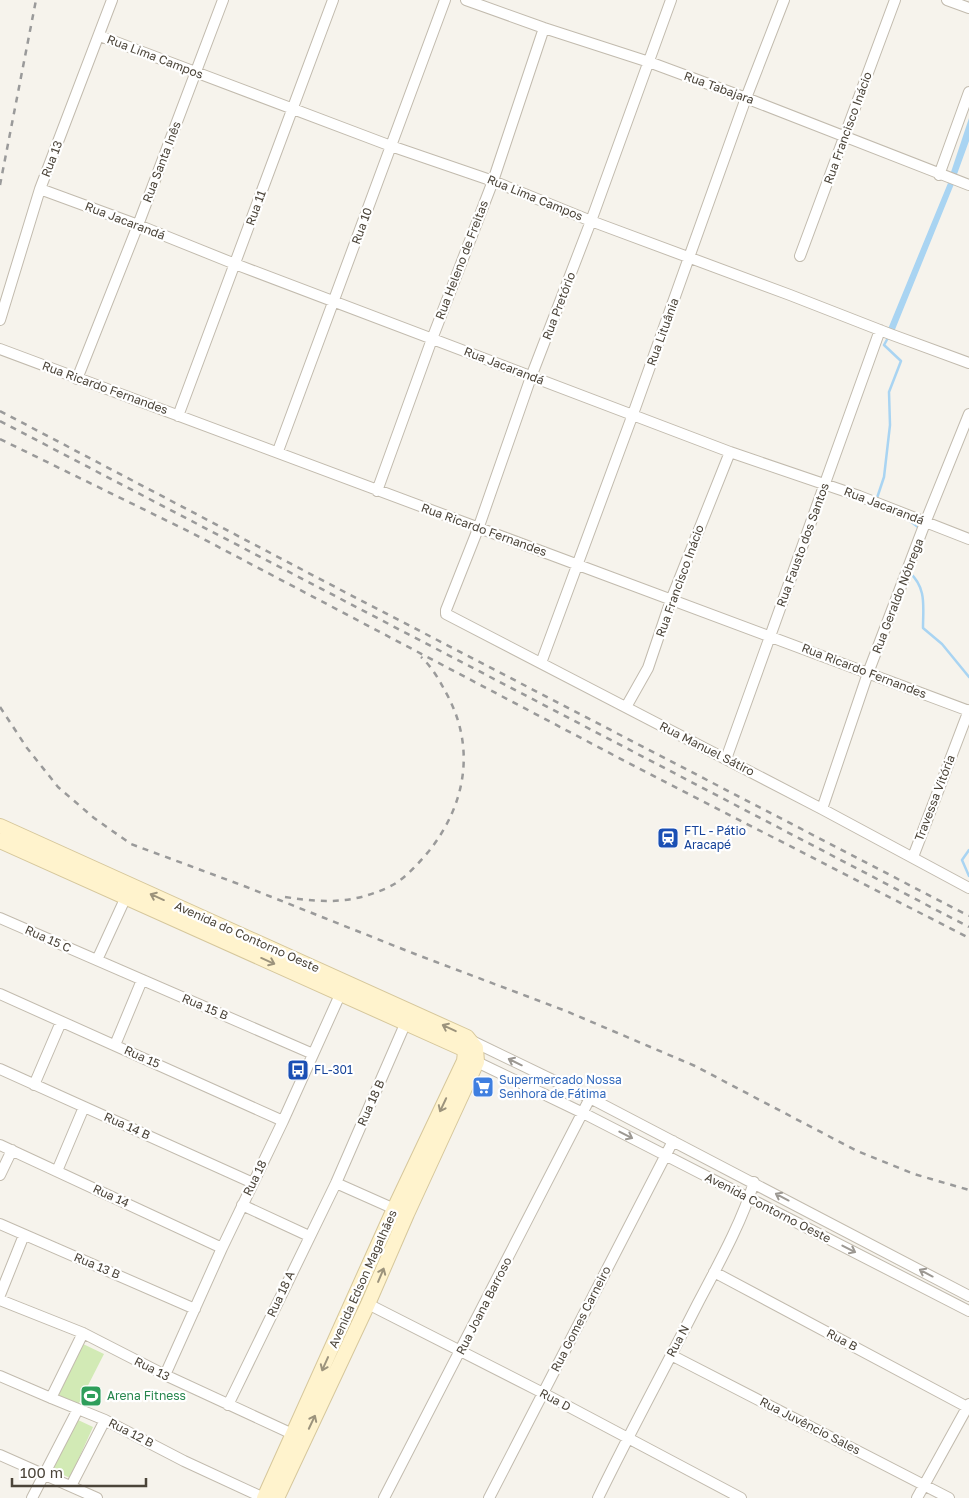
<svg xmlns="http://www.w3.org/2000/svg" width="969" height="1498" viewBox="0 0 969 1498" font-family="'Golos Text',sans-serif">
<rect width="100%" height="100%" fill="#f6f3ec"/>
<path fill="#d2eab5" d="M81,1343l23,11 -27,53 -21,-10z
M76,1419l17,8 -23,51 -17,-8z"/>
<path fill="#a9d4f2" d="M969,118v23l-13,36 -6,-2z
M948,183l6,1 -60,148 -6,-3z"/>
<g fill="none" stroke-linecap="round" stroke-linejoin="round">
<path stroke="#a9d4f2" stroke-width="2.5" d="M876,501l8,-24 6,-52 -1,-33 12,-31 -17,-16 5,-9
M910,521l8,6v1
M909,572c18,16 14,34 14,56l19,16 27,33
M969,850l-7,10 7,16"/>
<g stroke="#c2bbae" stroke-width="12">
<path id="street" d="M466,0l78,28 105,34 97,36 223,87
M671,0l-80,221 -60,156 -53,152 -32,81v4l376,195 147,79
M947,0l22,8
M100,36l291,110 102,35 98,40 199,74 100,39 79,29
M939,175l30,-83
M40,189l98,36 97,39 495,188 129,44 110,43
M800,256l95,-256
M0,320l40,-131 72,-189
M0,349l969,362
M77,379l61,-154 85,-225
M178,416l155,-416
M278,451l167,-451
M377,491l55,-152 61,-158 51,-153
M541,663l92,-249 113,-316 38,-98
M626,707l22,-39 23,-68 59,-148
M726,759l154,-429
M822,809l46,-136 57,-150 44,-109
M913,857l56,-147
M0,918l313,136
M97,960l28,-61
M0,994l283,127
M472,1041l118,57 379,198
M115,1045l27,-65
M477,1062l106,51 386,198
M0,1069l253,114
M34,1085l27,-63
M0,1145l222,103
M57,1171l27,-64
M0,1175l12,-25
M336,1183l63,28
M242,1205l67,31
M0,1224l195,85
M714,1272l255,136
M0,1295l24,-60
M0,1300l83,33 82,42 134,62
M368,1304l175,89 198,105
M671,1355l278,143
M165,1375l57,-127 61,-127 60,-133
M0,1376l51,22 54,22 79,41 80,37
M51,1398l32,-65
M228,1405l108,-222 70,-161
M0,1455l97,43
M71,1486l34,-66
M32,1498l46,-89
M384,1498l206,-400
M489,1498l184,-357
M598,1498c32,-66 67,-130 100,-195 20,-38 44,-81 56,-121
M917,1498l52,-94"/>
</g>
<g stroke="#d6c79b" stroke-width="16">
<path id="secondary" d="M0,826l467,211 9,11 1,14 -70,152 -39,90 -91,194
M0,841l461,207 4,4 -1,9 -70,148 -130,289"/>
</g>
<use href="#street" stroke="#fff" stroke-width="10"/>
<use href="#secondary" stroke="#fff3cd" stroke-width="14"/>
<path stroke="#9a9a9a" stroke-width="2.5" stroke-dasharray="6 6" stroke-linecap="butt" d="M0,185l36,-185
M0,411l339,178 630,327
M0,421l969,506
M0,439l192,94 446,235 331,170
M0,707l27,41 31,39 36,31 37,26 113,42 171,68 151,57 129,55 162,85 57,23 55,16
M285,897c40,6 67,7 104,-10 16,-8 29,-23 40,-36 38,-48 47,-106 16,-160 -6,-12 -14,-25 -24,-34"/>
</g>
<defs><path id="oneway-shaft" d="M-6 0H5M1.5-3L5.5 0L1.5 3" fill="none" stroke-width="1.6" stroke-linecap="round" stroke-linejoin="round" transform="scale(1.25)"/></defs>
<g stroke="#9c937c">
<use href="#oneway-shaft" transform="translate(157 897) rotate(-156)"/>
<use href="#oneway-shaft" transform="translate(268 961) rotate(24)"/>
<use href="#oneway-shaft" transform="translate(449 1028) rotate(-155)"/>
<use href="#oneway-shaft" transform="translate(443 1105) rotate(115)"/>
<use href="#oneway-shaft" transform="translate(381 1275) rotate(-67)"/>
<use href="#oneway-shaft" transform="translate(325 1364) rotate(114)"/>
<use href="#oneway-shaft" transform="translate(312 1422) rotate(-65)"/>
</g>
<g stroke="#9c9892">
<use href="#oneway-shaft" transform="translate(515 1062) rotate(-154)"/>
<use href="#oneway-shaft" transform="translate(626 1135) rotate(27)"/>
<use href="#oneway-shaft" transform="translate(782 1197) rotate(-152)"/>
<use href="#oneway-shaft" transform="translate(849 1249) rotate(27)"/>
<use href="#oneway-shaft" transform="translate(926 1273) rotate(-152)"/>
</g>
<defs>
<g id="station-square" transform="scale(1.125)"><rect x="-9" y="-9" width="18" height="18" rx="4" fill="#1a4fb4" stroke="#fff"/><path d="M-3-6H3Q5-6 5-4V2Q5 4 3 4L4.5 6H3L1.5 4h-3L-3 6H-4.5L-3 4Q-5 4-5 2V-4Q-5-6-3-6ZM-3.5-4v3h7v-3ZM-3.5 1v1.5H-2V1ZM2 1v1.5H3.5V1Z" fill="#fff"/></g>
<g id="bus-square" transform="scale(1.125)"><rect x="-9" y="-9" width="18" height="18" rx="4" fill="#1a4fb4" stroke="#fff"/><path d="M-5-6H5V4H4V6H2V4H-2V6H-4V4H-5ZM-3.5-4V0h7V-4ZM-3.5 1.2v1.5H-2V1.2ZM2 1.2v1.5H3.5V1.2Z" fill="#fff"/></g>
<g id="supermarket-square" transform="scale(1.125)"><rect x="-9" y="-9" width="18" height="18" rx="4" fill="#3f7fe0" stroke="#fff"/><path d="M-6-5.5h2.5l.6 2H6L4.5 2H-2.5L-4.4-4H-6ZM-1.5 3.2a1.3 1.3 0 1 0 .1 0ZM3 3.2a1.3 1.3 0 1 0 .1 0Z" fill="#fff"/></g>
<g id="stadium-square" transform="scale(1.125)"><rect x="-9" y="-9" width="18" height="18" rx="4" fill="#2e9e5b" stroke="#fff"/><path d="M0-5a6.5 5 0 1 0 0 10a6.5 5 0 1 0 0-10ZM-3.5-1.8h7v3.6h-7Z" fill="#fff"/></g>
</defs>
<g fill-rule="evenodd">
<use href="#station-square" x="668" y="838"/>
<use href="#bus-square" x="298" y="1070"/>
<use href="#supermarket-square" x="483" y="1087"/>
<use href="#stadium-square" x="91" y="1396"/>
</g>
<g text-anchor="middle" stroke-width="4.5" stroke-linejoin="round" paint-order="stroke">
<g font-size="12" fill="#4b4439" stroke="#fff">
<text transform="translate(155 57) rotate(21)" y="4">Rua Lima Campos</text>
<text transform="translate(719 88) rotate(20)" y="4">Rua Tabajara</text>
<text transform="translate(848 128) rotate(-70)" y="4">Rua Francisco Inácio</text>
<text transform="translate(52 159) rotate(-69)" y="4">Rua 13</text>
<text transform="translate(162 162) rotate(-69)" y="4">Rua Santa Inês</text>
<text transform="translate(535 198) rotate(22)" y="4">Rua Lima Campos</text>
<text transform="translate(256 208) rotate(-70)" y="4">Rua 11</text>
<text transform="translate(125 221) rotate(21)" y="4">Rua Jacarandá</text>
<text transform="translate(362 226) rotate(-70)" y="4">Rua 10</text>
<text transform="translate(462 260) rotate(-69)" y="4">Rua Heleno de Freitas</text>
<text transform="translate(559 306) rotate(-69)" y="4">Rua Pretório</text>
<text transform="translate(663 332) rotate(-70)" y="4">Rua Lituânia</text>
<text transform="translate(504 366) rotate(21)" y="4">Rua Jacarandá</text>
<text transform="translate(105 388) rotate(20)" y="4">Rua Ricardo Fernandes</text>
<text transform="translate(884 506) rotate(21)" y="4">Rua Jacarandá</text>
<text transform="translate(484 530) rotate(20)" y="4">Rua Ricardo Fernandes</text>
<text transform="translate(803 545) rotate(-70)" y="4">Rua Fausto dos Santos</text>
<text transform="translate(680 581) rotate(-70)" y="4">Rua Francisco Inácio</text>
<text transform="translate(898 596) rotate(-69)" y="4">Rua Geraldo Nóbrega</text>
<text transform="translate(864 671) rotate(21)" y="4">Rua Ricardo Fernandes</text>
<text transform="translate(707 749) rotate(27)" y="4">Rua Manuel Sátiro</text>
<text transform="translate(935 798) rotate(-69)" y="4">Travessa Vitória</text>
<text transform="translate(247 937) rotate(24)" y="4">Avenida do Contorno Oeste</text>
<text transform="translate(48 939) rotate(24)" y="4">Rua 15 C</text>
<text transform="translate(205 1007) rotate(23)" y="4">Rua 15 B</text>
<text transform="translate(142 1057) rotate(24)" y="4">Rua 15</text>
<text transform="translate(371 1103) rotate(-66)" y="4">Rua 18 B</text>
<text transform="translate(127 1126) rotate(24)" y="4">Rua 14 B</text>
<text transform="translate(255 1178) rotate(-64)" y="4">Rua 18</text>
<text transform="translate(111 1196) rotate(25)" y="4">Rua 14</text>
<text transform="translate(768 1208) rotate(27)" y="4">Avenida Contorno Oeste</text>
<text transform="translate(97 1266) rotate(23)" y="4">Rua 13 B</text>
<text transform="translate(363 1279) rotate(-66)" y="4">Avenida Edson Magalhães</text>
<text transform="translate(281 1294) rotate(-65)" y="4">Rua 18 A</text>
<text transform="translate(484 1306) rotate(-63)" y="4">Rua Joana Barroso</text>
<text transform="translate(581 1319) rotate(-63)" y="4">Rua Gomes Carneiro</text>
<text transform="translate(842 1340) rotate(28)" y="4">Rua B</text>
<text transform="translate(678 1341) rotate(-62)" y="4">Rua N</text>
<text transform="translate(152 1369) rotate(27)" y="4">Rua 13</text>
<text transform="translate(555 1400) rotate(28)" y="4">Rua D</text>
<text transform="translate(810 1426) rotate(27)" y="4">Rua Juvêncio Sales</text>
<text transform="translate(131 1433) rotate(27)" y="4">Rua 12 B</text>
</g>
<g font-size="12" fill="#164399" stroke="#fff" text-anchor="start">
<text x="684" y="835">FTL - Pátio<tspan x="684" dy="14">Aracapé</tspan></text>
<text x="314" y="1074">FL-301</text>
</g>
<g font-size="12" fill="#366cbe" stroke="#fff" text-anchor="start">
<text x="499" y="1084">Supermercado Nossa<tspan x="499" dy="14">Senhora de Fátima</tspan></text>
</g>
<g font-size="12" fill="#27864d" stroke="#fff" text-anchor="start">
<text x="107" y="1400">Arena Fitness</text>
</g>
</g>
<path d="M12 1478v8h134v-8" fill="none" stroke="#4b4439" stroke-width="2.5"/>
<text x="20" y="1478" font-size="15" fill="#4b4439" stroke="#ffffff" stroke-width="4" paint-order="stroke">100 m</text>
</svg>
